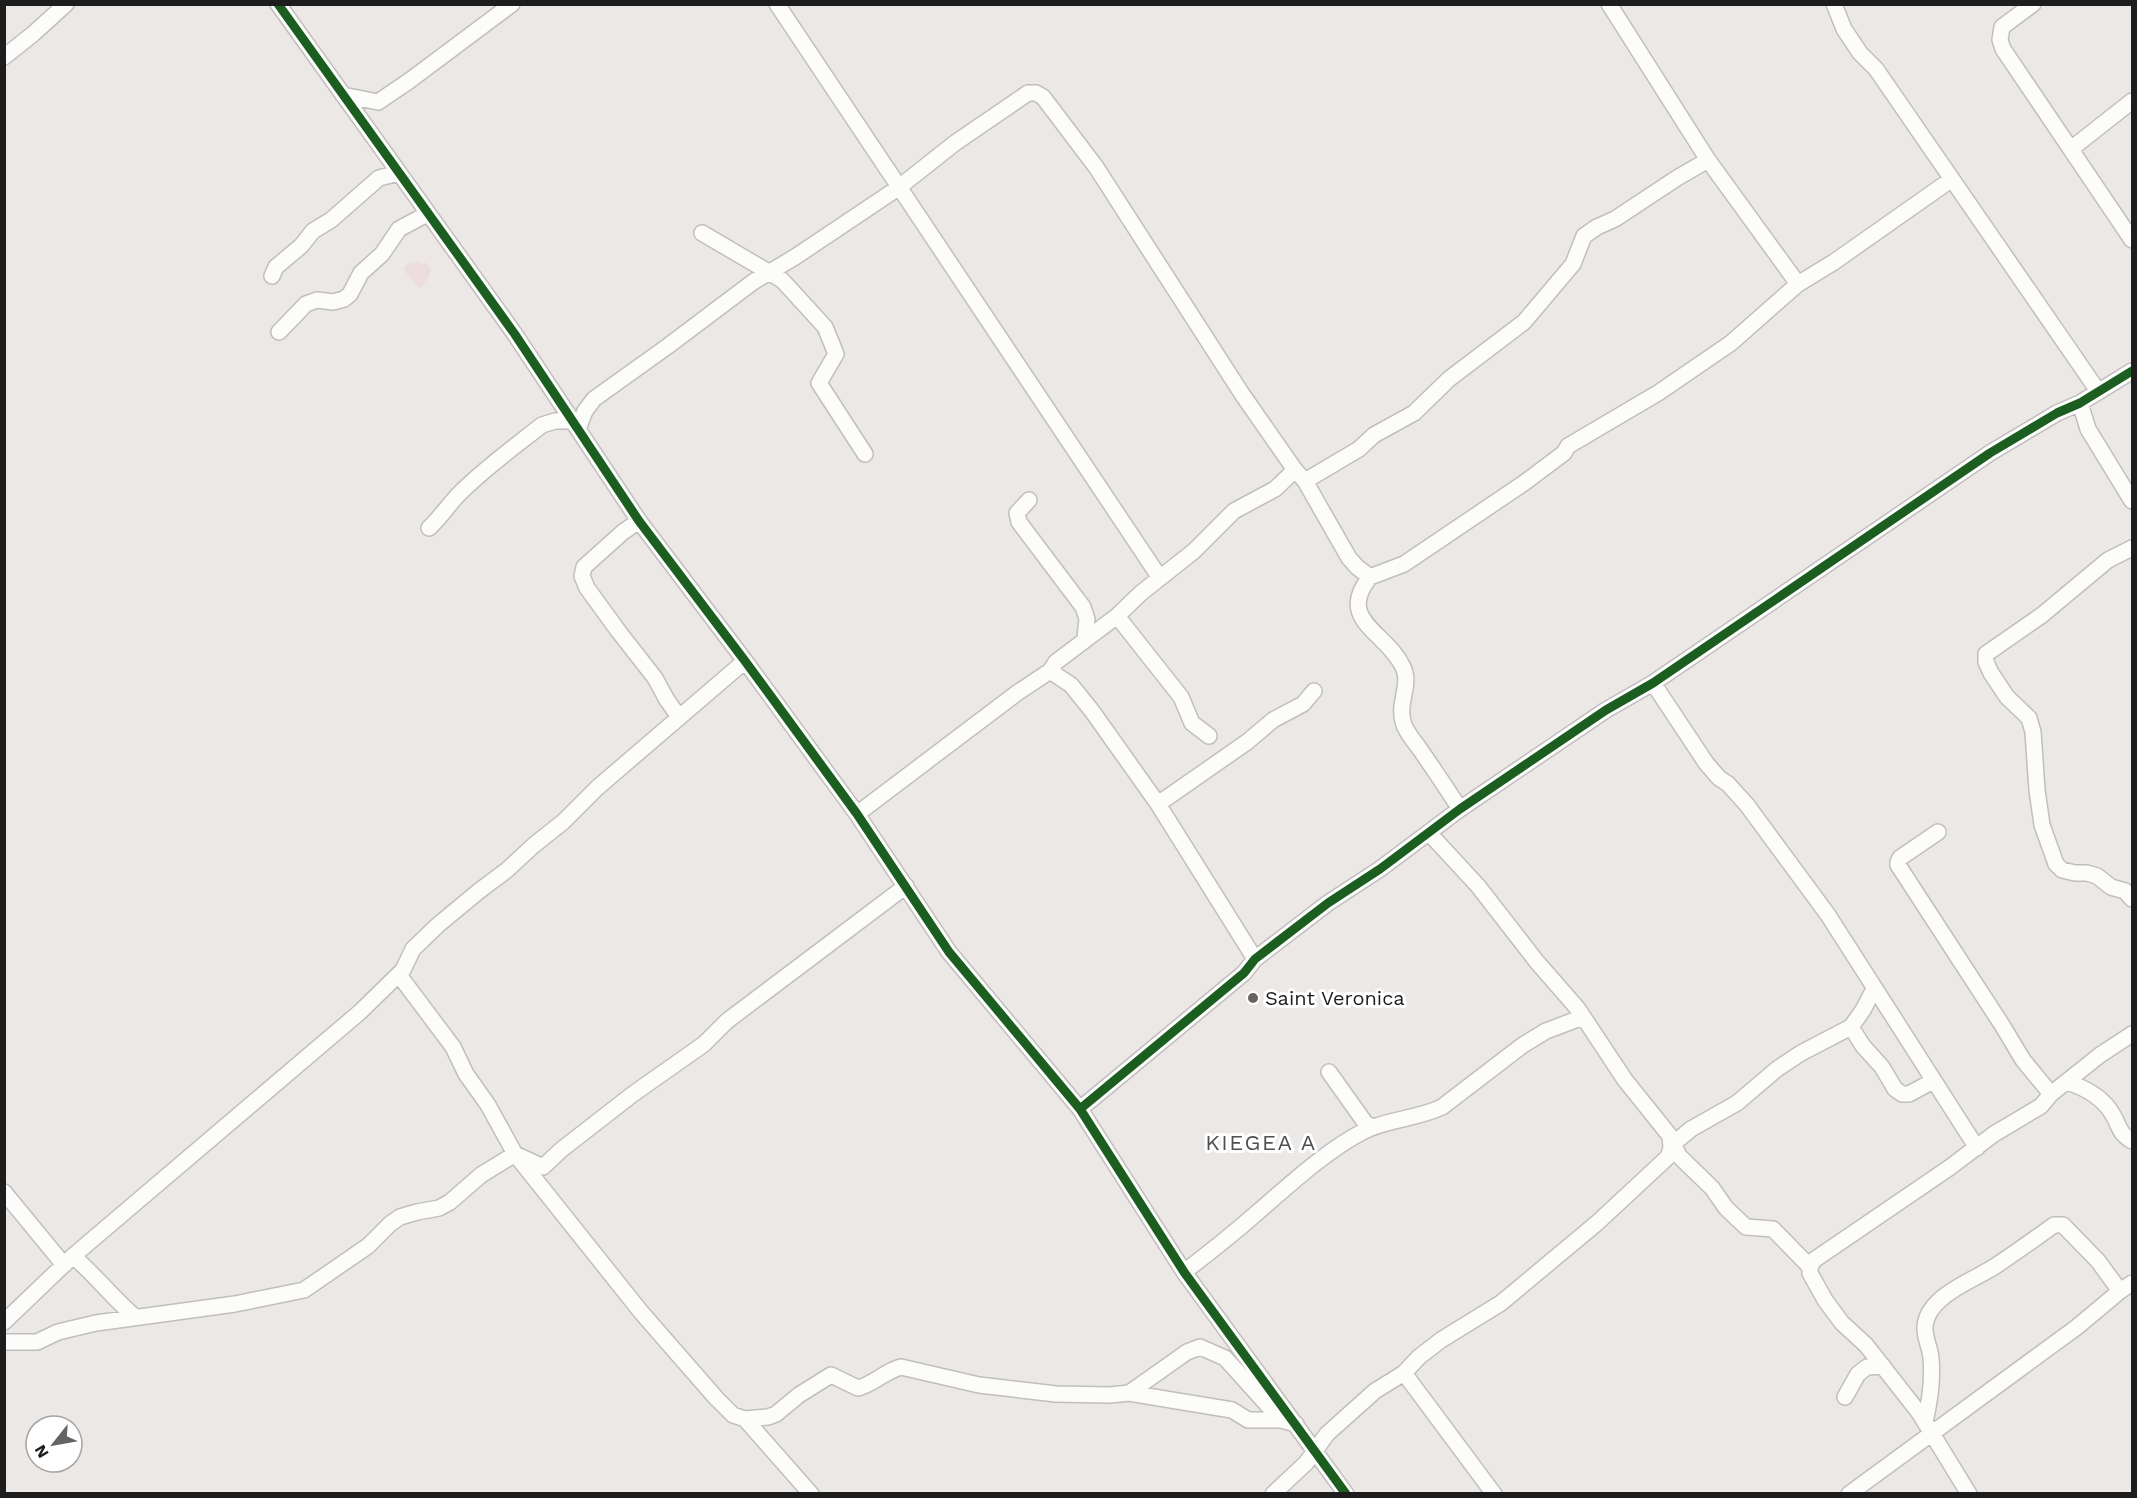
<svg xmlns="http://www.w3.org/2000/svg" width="2137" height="1498" viewBox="0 0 2137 1498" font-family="'Work Sans',sans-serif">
<rect width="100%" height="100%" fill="#ebe8e6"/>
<path fill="#eddcdd" d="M417,260l5,5 3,-3 6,7 -2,7 -9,13 -17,-20 7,-8 3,4z"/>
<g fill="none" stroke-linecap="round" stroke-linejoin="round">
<g stroke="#c1bfbe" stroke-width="18">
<path id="minor" d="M278,4l236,329 125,188 106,140 112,153 92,138 131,157 104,163 162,222
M777,4l383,574
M1609,4l99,156 90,124
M1834,4l10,25 16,24 16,16 222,322
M2033,4l-31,23 -2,13 3,9 129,191
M4,57l29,-23 33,-30
M343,95l35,7 31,-21 103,-77
M2071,149l61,-48
M702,233l80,47 43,47 11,27 -17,29 46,71
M272,276l4,-9 25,-21 12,-15 18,-11 48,-42 20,-5
M279,332l27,-28 11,-4 16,2 11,-3 6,-5 11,-21 21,-19 17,-25 28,-15
M2080,403l8,26 44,72
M578,429l7,-18 9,-12 74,-53 85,-64 42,-25 103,-69 57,-45 73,-50h8l7,4 53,70 146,227 53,76
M1305,481l44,77 8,9 13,10 34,-13 120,-81 40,-30 4,-7 90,-53 73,-50 67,-59 36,-22 118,-83
M1029,500l-12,13 2,9 64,85 4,12 -2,19
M639,521l-16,11 -39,35 -2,9 5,12 32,44 36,46 12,22 12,17
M429,528c12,-11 20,-24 31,-35 25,-25 54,-46 82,-68l13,-4h16
M2132,548l-24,12 -66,55 -56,39v8l5,11 16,24 22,21 4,14 4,58 5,35 14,39 6,6 13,3h12l10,3 14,11 14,4 7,8
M1370,577c-35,43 17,55 33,90 9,18 -7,37 1,58 3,8 10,16 15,23 14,20 28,41 41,61
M1117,616l64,81 11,26 17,13
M1050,671l21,14 21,26 66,93
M1653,683l53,80 13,15 9,6 19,21 81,110 149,233
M857,814l160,-121 33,-22 6,-9 61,-46 24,-23 53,-42 40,-40 41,-22 20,-19 10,11 54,-32 15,-14 40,-22 35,-34 75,-57 49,-58 11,-28 13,-9 18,-8 62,-41 31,-18
M1938,832l-38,26 -2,4v3l104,160 21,35 28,34
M1255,959l-97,-155 89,-62 26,-22 30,-16 11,-13
M399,975l54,72 13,27 22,31 27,49 126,158 75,86 17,17 12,4 66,75
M1851,1027l12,19 19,21 13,22 7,5h7l24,-13
M1329,1072l37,52 8,3
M2067,1082c19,6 36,15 46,33 8,14 5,17 19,26
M1080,1109l164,-136 11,-14 73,-56 52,-34 80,-60 146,-99 47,-27 337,-230 67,-40 23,-10 52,-32
M1671,1138l8,18 33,32 14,20 20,19 27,2 37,38
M1673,1144l18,-15 46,-26 40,-34 24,-16 50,-26 12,-17 11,-21
M4,1192l60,73
M73,1256c22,19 40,42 62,61
M1184,1272c25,-19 50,-39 74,-60 31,-27 69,-62 106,-81 24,-12 53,-12 78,-24l81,-62 23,-14 37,-14
M4,1322l69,-66 287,-244 43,-42 10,-21 25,-24 41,-34 28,-21 27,-25 29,-23 34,-34 148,-127
M4,1342h33l21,-10 38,-9 139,-19 69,-14 64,-44 22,-22 10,-7 17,-5 22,-4 11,-6 31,-27 34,-21 28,13 18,-17 72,-56 71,-50 23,-23 179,-135
M1404,1373l90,121
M1129,1393l103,17 16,10h33
M1845,1397l13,-23 9,-7 16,-1
M745,1419l23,-2 8,-3 23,-19 32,-20 27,13c16,-4 27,-17 43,-21l78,18 77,9 54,1 19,-2 58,-41 13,-5 25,11 56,62 15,4
M1925,1422c5,-21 8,-42 6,-64 -1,-11 -7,-21 -6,-32 3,-31 50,-46 72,-61 19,-13 38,-26 57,-40h9l35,36 22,30
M1273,1494l33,-31 21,-29 48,-43 29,-18 15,-16 22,-17 60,-37 96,-80 71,-66 3,-9 -1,-12 -45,-56 -47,-71 -41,-47 -59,-76 -49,-53
M1849,1494l228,-167 43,-36 12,-8
M1969,1494l-49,-80 -54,-69 -24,-22 -17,-23 -15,-27v-6l4,-7 135,-92 45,-34 47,-28 10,-12 49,-39 32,-21"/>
</g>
<use href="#minor" stroke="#fcfcfb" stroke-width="15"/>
<g stroke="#fff" stroke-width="13">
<path id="cycleway" d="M278,4l236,329 125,188 106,140 112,153 92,138 131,157 104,163 162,222
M1080,1109l164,-136 11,-14 73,-56 52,-34 80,-60 146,-99 47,-27 337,-230 67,-40 23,-10 52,-32"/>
</g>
<use href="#cycleway" stroke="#1b5e20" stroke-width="9"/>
</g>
<circle fill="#656463" stroke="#fff" stroke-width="2" cx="1253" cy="998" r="6"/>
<g text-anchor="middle" stroke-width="6" stroke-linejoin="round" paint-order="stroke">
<g font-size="20" fill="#1d1d1d" stroke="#fff" text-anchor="start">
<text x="1265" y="1005">Saint Veronica</text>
</g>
<g font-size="22" letter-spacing="1.5" fill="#505050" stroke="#fff">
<text x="1261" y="1150">KIEGEA A</text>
</g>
</g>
<rect width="2137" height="1498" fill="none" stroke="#1d1d1d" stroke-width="12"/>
<g transform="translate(54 1444) rotate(239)"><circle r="28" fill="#ffffff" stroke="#a5a5a5" stroke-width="1.5"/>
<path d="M0-4.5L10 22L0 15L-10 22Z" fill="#656463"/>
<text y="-9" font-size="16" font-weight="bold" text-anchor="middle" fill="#1d1d1d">N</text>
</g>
</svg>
